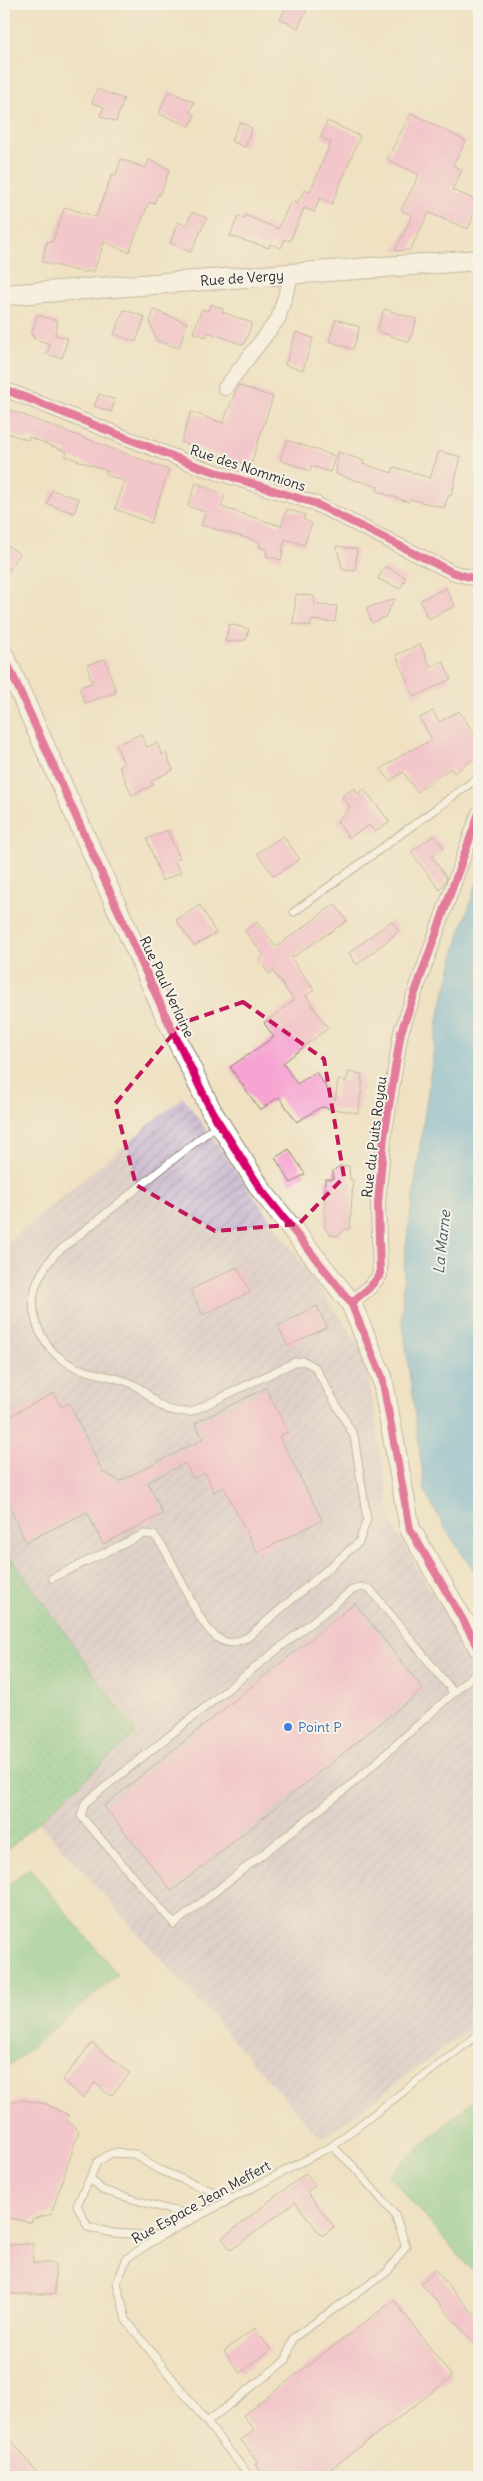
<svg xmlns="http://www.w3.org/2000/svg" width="483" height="2481" viewBox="0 0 483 2481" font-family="Delius,sans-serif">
<defs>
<pattern id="industrial-furrows" width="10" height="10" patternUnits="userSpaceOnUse" patternTransform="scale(1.25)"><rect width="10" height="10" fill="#cdbed2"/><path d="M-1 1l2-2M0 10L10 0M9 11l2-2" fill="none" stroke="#b0a3b4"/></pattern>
<pattern id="grass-dots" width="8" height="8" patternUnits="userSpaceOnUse" patternTransform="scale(1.25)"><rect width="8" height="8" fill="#73c88c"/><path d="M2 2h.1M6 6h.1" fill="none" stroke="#5fa373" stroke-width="1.8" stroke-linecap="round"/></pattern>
</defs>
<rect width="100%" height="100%" fill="#f7f3e8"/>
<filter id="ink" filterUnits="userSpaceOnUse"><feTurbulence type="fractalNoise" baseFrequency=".02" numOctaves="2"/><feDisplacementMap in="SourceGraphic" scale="10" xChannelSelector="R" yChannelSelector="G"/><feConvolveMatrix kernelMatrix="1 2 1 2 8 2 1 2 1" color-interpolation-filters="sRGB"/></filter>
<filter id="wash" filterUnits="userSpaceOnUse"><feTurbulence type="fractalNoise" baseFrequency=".0096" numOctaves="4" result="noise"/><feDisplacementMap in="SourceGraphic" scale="20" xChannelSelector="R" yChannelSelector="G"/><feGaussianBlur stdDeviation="1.12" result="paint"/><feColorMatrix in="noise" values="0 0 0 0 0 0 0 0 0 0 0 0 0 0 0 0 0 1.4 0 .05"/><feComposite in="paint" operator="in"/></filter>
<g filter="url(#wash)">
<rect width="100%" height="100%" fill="#efe1c2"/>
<path fill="url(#industrial-furrows)" d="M183,1097l182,255 27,173 87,147v350l-158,117 -282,-317 97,-89 -132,-185v-303z"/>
<path fill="url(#grass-dots)" stroke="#4f7a5c" d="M4,1548l132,185 -132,120z"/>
<path fill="#73c88c" stroke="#4f7a5c" d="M29,1868l89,107 -114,95v-181z
M479,2095v184l-91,-104z"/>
<path fill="#63b3dd" stroke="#476f84" d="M479,876v703l-36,-54 -18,-33 -23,-175 3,-64 33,-233 21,-84z"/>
<g id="blocks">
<path fill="#f6a5d2" d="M288,4h8l11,5 -9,19 -18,-9z
M97,89l27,10 -8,23 -16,-6 4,-9 -12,-4z
M168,91l26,11 -4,10 5,3 -5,11 -31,-12z
M411,113l55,28 -13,24 9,5 -10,20 27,11 -11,28 -39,-16 -19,37 -15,1 17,-35 -11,-6 18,-35 -32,-16z
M327,121l33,15 -28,68 -12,-6 -6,14 -10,-4 -14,33 -5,-2 -4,9 -11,-4 -1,4 -39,-12 8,-20 6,3 1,-4 33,14 13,-28 6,3 7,-14 6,2 21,-50 -10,-5z
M240,122l12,6 -7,19 -14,-6z
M121,159l24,9 4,-8 21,9 -10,26 -2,-1 -4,10 -5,-2 -20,50 -25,-10 -10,29 -12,1 -40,-10 5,-21 5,1 13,-35 31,10 16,-43 4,1z
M192,212l15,6 -16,34 -21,-9 8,-21 8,3z
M211,304l12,5 -1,3 30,11 -8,22 -36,-13 -2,5 -13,-4 9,-24 6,2z
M384,309l33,10 -8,23 -32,-11z
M124,310l21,7 -9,25 -22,-8z
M154,310l33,13 -8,25 -22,-7 -7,-18z
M37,315l21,6 -3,14 13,3 -6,20 -15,-4 3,-10 -17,-6 1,-2 -3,-1z
M336,319l24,8 -7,22 -24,-8z
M296,332l17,6 -10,32 -18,-5z
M238,385l35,12 -23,69 -69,-24 10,-30 32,11z
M99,394l16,6 -4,12 -17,-6z
M10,410l159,60 -18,53 -36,-14 10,-28 -19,-6 2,-4 -43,-15 2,-4 -38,-15 -1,3 -24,-8z
M287,440l48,16 -5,16 -19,-6 -1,5 -30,-11z
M439,451l22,6 -10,39 -2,-1 -5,13 -34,-9 -2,3 -31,-11 1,-4 -42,-13 2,-22 26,9 -1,3 29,9 2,-6 36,11z
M196,483l29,12 -4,12 60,19 6,-17 18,6 -1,5 8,3 -8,22 -19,-6 -4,21 -15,-4 1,-7 -8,-2 1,-5 -59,-17 5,-13 -18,-6z
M52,490l27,9 -5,14 -27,-9z
M4,543l16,11 -16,22z
M336,546l21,3 -2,22 -12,-1z
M385,566l21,12 -6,11 -22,-10z
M446,588l9,18 -27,13 -8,-19z
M296,594l18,2 1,9 22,1 -2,16 -24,-2v6l-18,-2z
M395,599l-10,18 -13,6 -6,-15z
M229,624l20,5 -3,11 -21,2z
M420,644l10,23 13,-6 8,18 -37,18 -18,-42z
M105,659l11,33 -31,11 -6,-16 13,-4 -5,-18z
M433,711l6,11 20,-11 20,30v14l-25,18 -3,-5 -34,24 -14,-20 -13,9 -9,-12 24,-16 27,-13 -12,-22z
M141,734l6,13 10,-4 5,12 4,-2 7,17 -22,11 2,4 -21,10 -13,-29 5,-2 -8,-19z
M354,788l4,6 6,-5 26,33 -15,10 -6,-7 -20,13 -12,-17 13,-14 -8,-11z
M167,830l13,28 -6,3 7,11 -19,9 -15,-42z
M434,835l10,13 -12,9 15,21 -7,12 -29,-38z
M283,836l17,23 -26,17 -17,-23z
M335,904l12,17 -56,37 23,32 -8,6 22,32 -45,35 14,21 19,-12 19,29 3,-21 8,1 3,-9 13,2 -1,7h2l-5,32 -37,-6 -24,15 -18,-25 -19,13 -30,-43 44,-30 -10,-14 30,-23 -21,-29 -4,3 -10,-14 5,-4 -19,-25 12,-9 19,25z
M200,905l16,28 -22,13 -18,-26z
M391,921l8,10 -42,34 -8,-12z
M289,1149l16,25 -14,9 -16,-25z
M340,1166h9l1,14h3l-3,49h-5l-7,7 -8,-1 -5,-7v-49h8v-8z
M237,1267l13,25 -47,23 -13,-25z
M317,1306l10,21 -39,19 -10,-20z
M266,1388l22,44 -9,4 43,84 -65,33 -33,-66 -10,5 -9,-19 -12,6 -8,-16 -37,19 15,32 -60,30 -16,-32 -61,30 -22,-46v-77l50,-26 7,14 8,-4 34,69 17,9 83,-42 -8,-16z
M355,1603l68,86 -251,202 -68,-85z
M92,2043l38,30 -19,23 -16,-13 -12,15 -21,-18z
M23,2100l23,4 24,12 -4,4 13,11 -28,83 -19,5v4l-28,-6v-113z
M306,2173l9,13 -8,6 27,35 -12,9 -27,-34 -64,48 -9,-12z
M33,2244v19h22v31h-47l-1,-49z
M435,2270l44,50v29l-58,-66z
M394,2300l58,77 -132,100h-55l-10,-13 3,-2 -17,-22 13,-10 -11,-15z
M255,2328l16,22 -31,23 -16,-22z
M4,2431l23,29 13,17h-36z"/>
</g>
</g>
<g filter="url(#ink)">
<use href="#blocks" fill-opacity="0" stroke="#8d8676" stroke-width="1"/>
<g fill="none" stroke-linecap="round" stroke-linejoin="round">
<g stroke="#8d8676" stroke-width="9">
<path id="lane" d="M294,912l185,-135
M52,1578l92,-44 10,1c23,25 41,90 65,104 10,7 20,2 29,-2l111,-95 8,-23 -13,-83 -39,-69 -11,-6 -9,1 -104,50c-40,1 -34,-18 -63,-30 -21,-8 -46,-8 -65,-22 -20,-13 -33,-42 -29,-66 2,-15 12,-29 21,-40l163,-130
M454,1693l-84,-104 -8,-2 -10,3 -267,213 -4,13 93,108 178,-140 127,-114
M90,2178l-13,27 11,22 25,6 47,3
M199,2216l-29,-6 -68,-20 -12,-12 7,-16 15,-9 22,1 23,15 74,30
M207,2422l79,-62 7,-22 94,-66 19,-26 -11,-31 -41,-48 -22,-21
M250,2477l-124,-157 -9,-37 10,-25 34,-22 171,-90 147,-112"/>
</g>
<g stroke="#8d8676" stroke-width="16">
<path id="street" d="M225,388l53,-69 14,-45
M4,389l193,77 117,37 138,69 27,8
M351,1303l18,-15 11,-13 -2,-72 6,-66 17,-105 78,-219"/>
</g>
<g stroke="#8d8676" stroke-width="22">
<path id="secondary" d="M4,295l475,-35
M4,656l163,363 45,93 50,79 89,112 31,74 28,152 69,119"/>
</g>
<use href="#lane" stroke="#fff" stroke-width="7"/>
<use href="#street" stroke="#fff" stroke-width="14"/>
<use href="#secondary" stroke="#fff" stroke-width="20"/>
<g stroke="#f7f3e8" stroke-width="11">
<path id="cycleway" d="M4,389l193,77 117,37 138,69 27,8
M4,656l163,363 45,93 50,79 89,112 31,74 28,152 69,119
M351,1303l18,-15 11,-13 -2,-72 6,-66 17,-105 78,-219"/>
</g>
<use href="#cycleway" stroke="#d6006c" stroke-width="8"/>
</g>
</g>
<path d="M0 0H483V2481H0ZM243,1002l81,57 20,118 -45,47 -84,7 -79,-46 -21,-81 67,-81z" fill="#efe1c2" fill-opacity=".55" fill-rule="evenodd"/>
<path fill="none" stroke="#c2185b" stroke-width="4" stroke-dasharray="10 6" stroke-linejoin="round" d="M243,1002l81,57 20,118 -45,47 -84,7 -79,-46 -21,-81 67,-81z"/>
<circle fill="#3f7fe0" stroke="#f7f3e8" stroke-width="2" cx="288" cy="1727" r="5"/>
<g text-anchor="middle" stroke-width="4" stroke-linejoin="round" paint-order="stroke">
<g font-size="14" fill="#2b2b2b" stroke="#f7f3e8">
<text transform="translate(242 278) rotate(-4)" y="5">Rue de Vergy</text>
<text transform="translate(248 468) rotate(18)" y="5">Rue des Nommions</text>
<text transform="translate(167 987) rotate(65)" y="5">Rue Paul Verlaine</text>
<text transform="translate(374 1137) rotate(-83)" y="5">Rue du Puits Royau</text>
<text transform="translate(201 2202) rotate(-29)" y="5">Rue Espace Jean Meffert</text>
</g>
<g font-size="14" fill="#366cbe" stroke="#f7f3e8" text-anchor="start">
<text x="298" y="1732">Point P</text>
</g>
<g font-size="15" font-style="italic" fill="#3f5b69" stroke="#f7f3e8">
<text transform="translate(442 1242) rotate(-84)" y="5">La Marne</text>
</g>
</g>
<rect width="483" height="2481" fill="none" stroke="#f7f3e8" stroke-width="20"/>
</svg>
